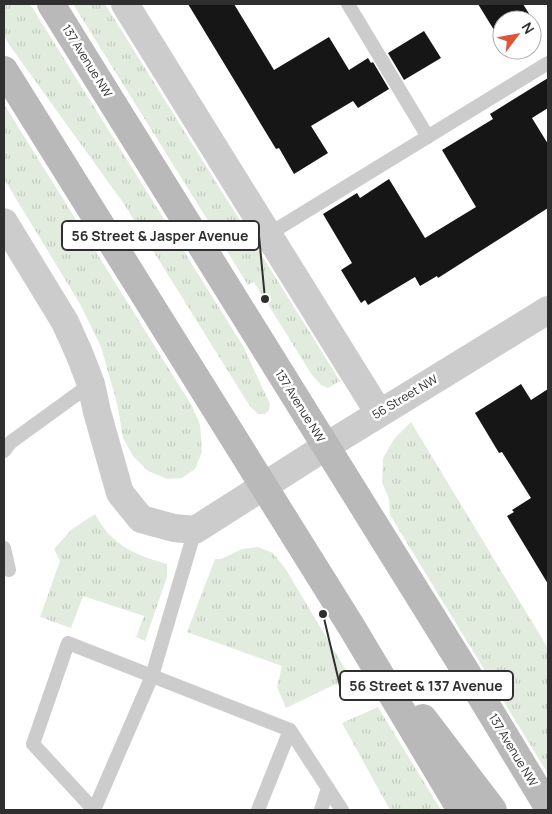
<svg xmlns="http://www.w3.org/2000/svg" width="552" height="814" viewBox="0 0 552 814" font-family="Manrope,sans-serif">
<defs>
<pattern id="grass-tufts" width="24" height="20" patternUnits="userSpaceOnUse" patternTransform="scale(1.25)"><rect width="24" height="20" fill="#e2ecde"/><path d="M3 7l-1-3M5 7V3M7 7l1-3M15 17l-1-3M17 17v-4M19 17l1-3" fill="none" stroke="#c2cbbf"/></pattern>
</defs>
<rect width="100%" height="100%" fill="#fff"/>
<path fill="url(#grass-tufts)" d="M4,4h26l213,342 27,58 -1,6 -4,4h-7l-9,-9 -125,-201 -114,-158 -6,-10z
M73,4h32l235,377 -12,7 -7,-3 -9,-10 -58,-93 -6,3z
M4,104l188,302 8,19 2,27 -7,17 -13,9 -15,1 -19,-8 -15,-15 -10,-18 -6,-35 -16,-56 -21,-43 -76,-125z
M411,422l135,223 2,5v124l-158,-259 -1,-16 -7,-17 1,-24 11,-19z
M95,514c16,31 40,41 72,50v13l-22,64 -9,-4 8,-21 -61,-20 -12,32 -31,-11 20,-56 -6,-12 18,-20z
M258,547l15,6 12,15 62,104 -7,10 -54,26 -9,-21 5,-21 -95,-34 28,-73h6l21,-10z
M378,707l63,103h-51l-48,-87z"/>
<path fill="#161616" d="M188,4h46l40,66 55,-33 20,33 19,-12 3,5 2,-1 16,27 -31,19 -5,-7 -42,25 17,27 -34,21 -15,-26 -3,1 -14,-23z
M478,4h45l15,24 -6,4v-12h-30v23z
M424,31l17,27 -37,22 -16,-27z
M548,78v30l-16,10 16,26v64l-110,70 -1,-2 -17,10 -5,-9 -47,28 -3,-5 -4,3 -20,-33 11,-7 -29,-49 34,-21 3,5 29,-19 36,59 51,-31 -34,-57 51,-31 -3,-5z
M521,384l10,16 17,-11v195l-41,-68 7,-4 -2,-2 19,-12 -29,-46 -3,1 -24,-40z"/>
<g fill="none" stroke-linecap="round" stroke-linejoin="round">
<path stroke="#ccc" stroke-width="14" d="M348,4l80,133
M269,234l279,-171
M4,451l7,-9 80,-58
M4,548l5,22
M94,810l-61,-66 35,-101 222,87 52,80
M94,810l58,-134 43,-146
M258,810l32,-80
M321,810l7,-22"/>
<path stroke="#ccc" stroke-width="28" d="M125,4l254,409
M4,222l61,100 14,31 12,31 6,28 23,81 21,26 33,9 21,2 130,-83 223,-137"/>
<path stroke="#b9b9b9" stroke-width="28" d="M51,4l414,666 83,137
M4,70l347,556 110,184
M423,718l70,92"/>
</g>
<g text-anchor="middle" stroke-width="5" stroke-linejoin="round" paint-order="stroke">
<g font-size="12" fill="#2f2f2f" stroke="#fff">
<text transform="translate(87 61) rotate(58)" y="4">137 Avenue NW</text>
<text transform="translate(405 397) rotate(-31)" y="4">56 Street NW</text>
<text transform="translate(300 406) rotate(58)" y="4">137 Avenue NW</text>
<text transform="translate(513 750) rotate(59)" y="4">137 Avenue NW</text>
</g>
</g>
<path fill="none" stroke="#2f2f2f" stroke-width="2" d="M265 299L259 236M323 614L340 686"/>
<g fill="#2f2f2f" stroke="#fff" stroke-width="2">
<circle cx="265" cy="299" r="5"/>
<circle cx="323" cy="614" r="5"/>
</g>
<g fill="#fff" stroke="#2f2f2f" stroke-width="2">
<rect x="62" y="221" width="197" height="29" rx="5"/>
<rect x="340" y="671" width="173" height="29" rx="5"/>
</g>
<g font-size="14" text-anchor="middle" font-weight="bold" fill="#2f2f2f">
<text x="160" y="241">56 Street &amp; Jasper Avenue</text>
<text x="426" y="691">56 Street &amp; 137 Avenue</text>
</g>
<rect width="552" height="814" fill="none" stroke="#2f2f2f" stroke-width="10"/>
<g transform="translate(517 35) rotate(58)"><circle r="24" fill="#ffffff" stroke="#acacac"/>
<path d="M0-4L9 19L0 12L-9 19Z" fill="#df5539"/>
<text y="-8" font-size="14" font-weight="bold" text-anchor="middle" fill="#2f2f2f">N</text>
</g>
</svg>
